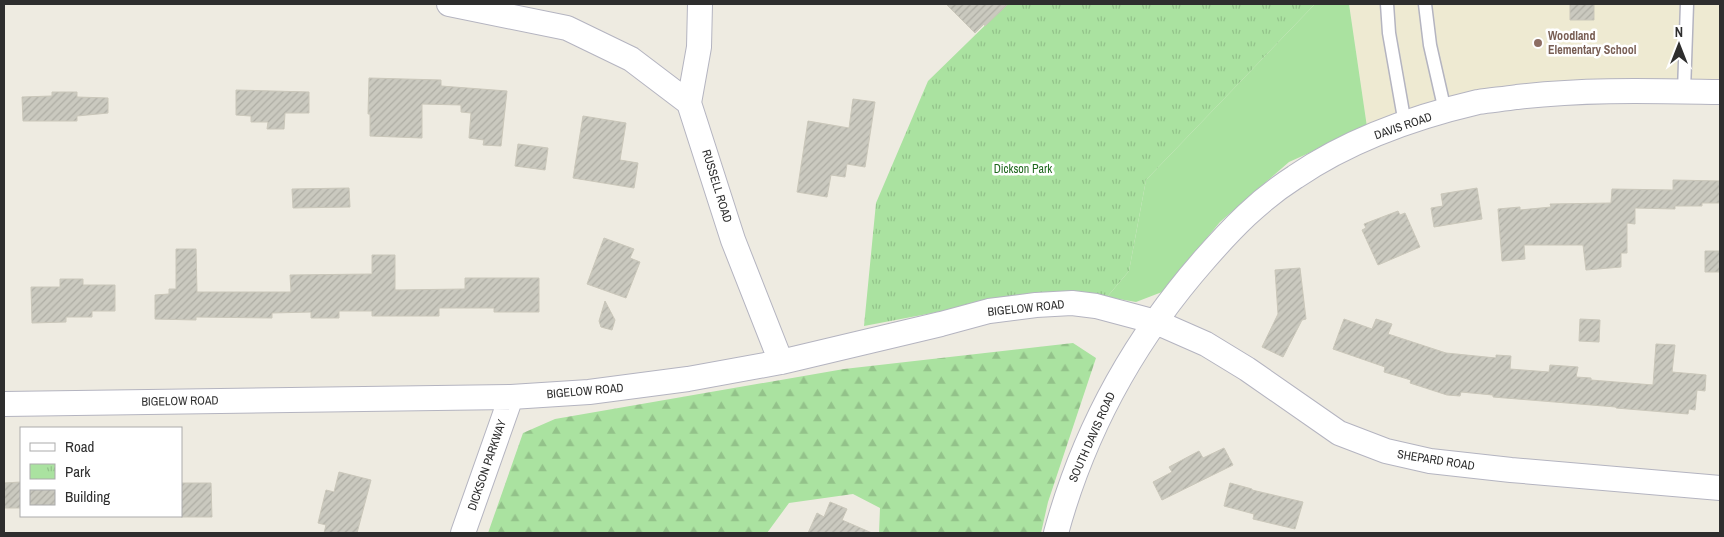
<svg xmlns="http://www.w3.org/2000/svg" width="1724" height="537" viewBox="0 0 1724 537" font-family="'Archivo Narrow',sans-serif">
<defs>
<pattern id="forest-firs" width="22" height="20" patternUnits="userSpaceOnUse" patternTransform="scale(1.25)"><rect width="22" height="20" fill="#aae2a0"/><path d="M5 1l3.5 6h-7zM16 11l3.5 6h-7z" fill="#93c28a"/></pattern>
<pattern id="park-tufts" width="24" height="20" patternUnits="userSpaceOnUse" patternTransform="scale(1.25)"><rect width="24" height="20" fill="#aae2a0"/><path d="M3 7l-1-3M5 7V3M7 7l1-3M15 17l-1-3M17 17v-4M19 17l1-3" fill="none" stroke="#93c28a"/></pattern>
<pattern id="building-hatch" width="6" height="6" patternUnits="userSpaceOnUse" patternTransform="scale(1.25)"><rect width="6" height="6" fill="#cac9bf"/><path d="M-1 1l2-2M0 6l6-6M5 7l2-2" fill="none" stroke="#aeada4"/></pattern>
</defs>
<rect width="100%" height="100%" fill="#eeebe1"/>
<path fill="#eeead2" d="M1349,4h371v79l-353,44z"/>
<path fill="#aae2a0" d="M1315,4h34l18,123 -78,35 -69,60 -58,70 -26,10 -29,-5 22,-26 17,-91z"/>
<path fill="url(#forest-firs)" d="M1073,343l23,15 -48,144 -7,31h-162l1,-25 -27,-14 -64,9 -22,30h-279l35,-100 32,-14 289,-50z"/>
<path fill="url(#park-tufts)" d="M1007,4h308l-169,176 -17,91 -22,26 -75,-3 -168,32 12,-123 52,-122z"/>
<path fill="url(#building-hatch)" stroke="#cac7ba" d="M946,4h62l-23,22 -1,-2 -9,9z
M1570,4h24v16h-24z
M369,78l72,2v6l66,5 -6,55 -18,-1 1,-5 -15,-2 2,-25 -10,-1v-7l-39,-1v34l-52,-2v-22h-2z
M236,90l73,2v21h-24l-1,16h-17l1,-7h-17v-6l-15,-1z
M52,92h25v5l31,1v15l-31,3v5h-54l-1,-24 30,-1z
M853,99l22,3 -10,65 -18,-3 -2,13 -14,-2 -4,22 -30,-5 11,-71 41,7z
M583,116l43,7 -6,37 18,3 -4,25 -61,-10z
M518,144l30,4 -3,22 -30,-4z
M1673,180l47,1v22h-18v3h-27v3l-40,-1v16l-8,-1v30h-6v14l-35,3 -3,-25h-59l1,14 -23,2 -4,-52 22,-2v3l31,-3 -1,-3 61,-1 1,-14 61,1z
M349,188l1,19 -57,1 -1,-19z
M1477,188l5,31 -48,8 -3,-19 12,-2 -2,-12z
M1398,211l2,4 5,-2 15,34 -42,18 -16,-35 4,-2 -2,-4z
M604,238l30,11 -4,9 10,4 -14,36 -39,-14z
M176,249h20l1,43h94l-1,-17 82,-1v-19h23v35l70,-1v-11h74v34h-45v-4h-55v8h-67v-5h-33v7h-28v-6l-39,1v5l-76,-1v3l-41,-1v-24l14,-1v-5h7z
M1705,251h15v21h-15z
M1300,268l6,51 -4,1 -19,37 -21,-10 16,-33 -3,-44z
M60,279h23v6h32v26h-23v6h-26v5l-34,1 -1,-36h29z
M605,301l10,19 -3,10 -11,-3 -2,-6z
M1344,319l28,10 4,-10 16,5 -4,10 58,19 50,5v-3l15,1 -1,13 39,3 1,-7 28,2 -2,10 15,1v2l62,5 3,-41 19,1 -3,27 34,3 -1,16 -8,-1 -2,20 -6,-1 -1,5 -72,-6v-1l-123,-10v-2l-32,-3 -1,4 -13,-1 -37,-12 1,-3 -27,-8 1,-5 -52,-18z
M1580,319l20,1 -1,22 -20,-1z
M1224,448l9,17 -71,35 -9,-18 19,-10 -3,-5 30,-16 4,7z
M339,472l32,8 -14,53h-33l2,-8 -8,-2 8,-33 8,2z
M21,482v26h-17v-25z
M181,483h30l1,34h-31z
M1230,483l22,6v1l51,12 -8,27 -42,-10 1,-5 -30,-8z
M830,502l17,7 -5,11 30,13h-64l9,-20 7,4z"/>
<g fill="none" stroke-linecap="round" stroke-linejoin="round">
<g stroke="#b4b4c0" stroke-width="15">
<path id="service" d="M1387,4l2,29 16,91
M1425,4l5,41 15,66
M1684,91l3,-87"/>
</g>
<g stroke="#b4b4c0" stroke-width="26">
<path id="minor" d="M449,4l118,24 64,31 58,44
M700,4l-1,43 -10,56 44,137 48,122
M4,404l507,-7 78,-5 99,-13 93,-17 160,-38 48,-13 47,-6 36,-2 24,3 60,16 50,22 41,25 92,64 47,18 44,10 81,9 209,18
M463,533l48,-136
M1056,533c28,-103 77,-192 148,-273 28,-32 55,-60 91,-83 54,-37 119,-60 183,-75 13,-2 26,-3 39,-5 68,-8 135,-6 203,-5"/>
</g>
<use href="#service" stroke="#fff" stroke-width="12"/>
<use href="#minor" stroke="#fff" stroke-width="24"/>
</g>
<circle fill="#8d6e63" stroke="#fff" stroke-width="2" cx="1538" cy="43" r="5"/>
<g text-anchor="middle" stroke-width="5" stroke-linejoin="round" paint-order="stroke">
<g font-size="12" font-weight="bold" fill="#785e54" stroke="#fff" text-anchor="start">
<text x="1548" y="40">Woodland<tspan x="1548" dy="14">Elementary School</tspan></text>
</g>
<g font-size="12" fill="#2e2e2e" stroke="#fff">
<text transform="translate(1403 126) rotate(-19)" y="4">DAVIS ROAD</text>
<text transform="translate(717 186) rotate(73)" y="4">RUSSELL ROAD</text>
<text transform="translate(1026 308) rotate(-6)" y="4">BIGELOW ROAD</text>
<text transform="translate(585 391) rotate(-5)" y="4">BIGELOW ROAD</text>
<text transform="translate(180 401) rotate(-1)" y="4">BIGELOW ROAD</text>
<text transform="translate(1092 437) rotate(-66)" y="4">SOUTH DAVIS ROAD</text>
<text transform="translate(1436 460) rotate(9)" y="4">SHEPARD ROAD</text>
<text transform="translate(487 465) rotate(-71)" y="4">DICKSON PARKWAY</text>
</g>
<g font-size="12" fill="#20691f" stroke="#fff">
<text x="1023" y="173">Dickson Park</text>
</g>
</g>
<rect width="1724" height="537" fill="none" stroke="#2e2e2e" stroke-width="10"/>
<rect x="20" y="427" width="162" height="90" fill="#ffffff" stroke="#ababab"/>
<rect x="30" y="443" width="25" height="8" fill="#ffffff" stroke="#ababab"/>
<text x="65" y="452" font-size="15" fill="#2e2e2e">Road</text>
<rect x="30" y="464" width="25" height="15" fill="url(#park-tufts)" stroke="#ababab"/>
<text x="65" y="477" font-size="15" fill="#2e2e2e">Park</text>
<rect x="30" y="490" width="25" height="15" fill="url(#building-hatch)" stroke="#ababab"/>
<text x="65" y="502" font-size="15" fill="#2e2e2e">Building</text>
<g transform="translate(1679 45)" stroke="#ffffff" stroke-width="4" paint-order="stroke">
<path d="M0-4L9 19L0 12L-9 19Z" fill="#2e2e2e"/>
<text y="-8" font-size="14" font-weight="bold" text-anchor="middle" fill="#2e2e2e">N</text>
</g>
</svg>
